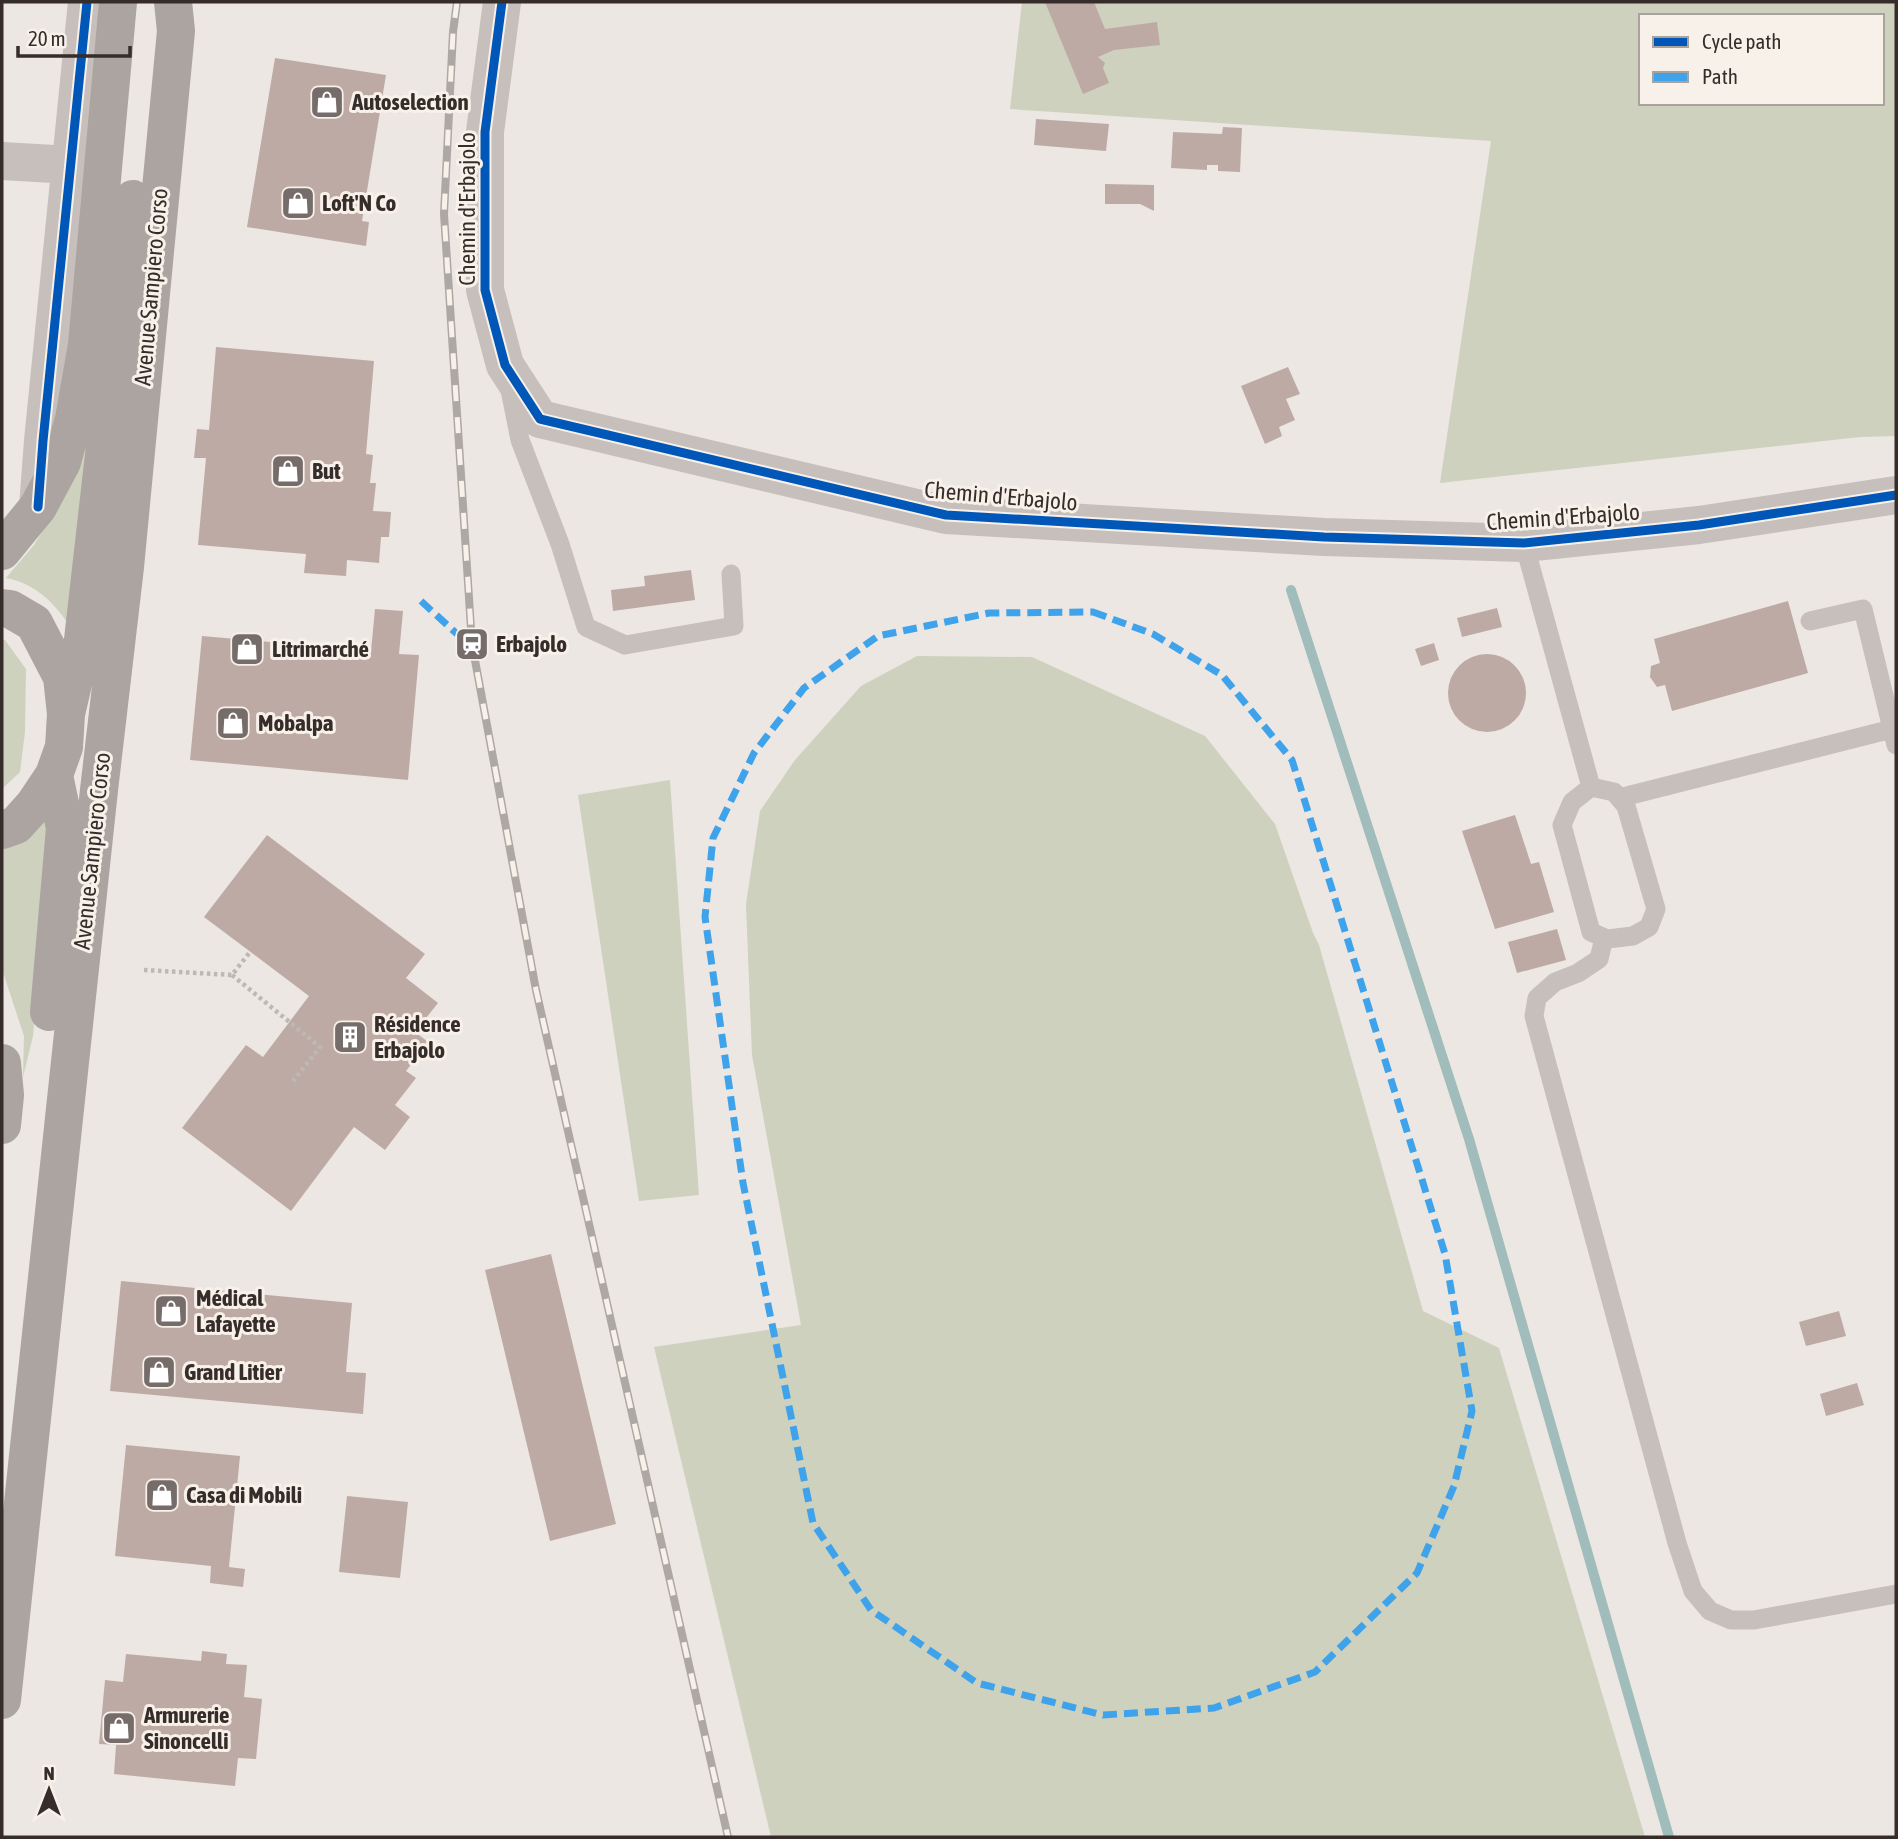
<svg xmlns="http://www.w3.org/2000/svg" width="1898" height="1839" viewBox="0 0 1898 1839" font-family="'Asap Condensed',sans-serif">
<rect width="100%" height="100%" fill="#ece7e2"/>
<path fill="#ced1bd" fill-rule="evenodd" d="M1022,2h874v434l-36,1 -420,46 51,-342 -481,-32zM1641,16h241v87h-241z
M86,449l-17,176c-15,-23 -35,-42 -63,-47l28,-33 23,-37z
M2,639l3,1 21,29 -1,63 -5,40 -18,17z
M917,656l115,1 173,79 70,88 38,109 6,12 104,366 76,37 146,489h-874l-117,-490 147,-22 -49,-270 -6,-151 14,-93 35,-51 66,-74z
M670,780l29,415 -60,6 -61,-406z
M51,814l-18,222 -10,41 1,-41 -22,-67v-122z"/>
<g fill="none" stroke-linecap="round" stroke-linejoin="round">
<path stroke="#a0bdbb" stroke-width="10" d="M1291,590l178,549 200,698"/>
</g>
<path fill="#beaaa5" d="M1045,2h49l11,27 52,-7 3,23 -46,5 -16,7 7,6 -2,5 6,15 -26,11z
M275,58l111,17 -24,146 7,1 -3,24 -119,-19z
M1036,119l73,5 -3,27 -72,-6z
M1223,127l19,1 -2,44 -22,-1v-6h-11v5l-36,-2 2,-36 49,2z
M1105,184l49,1v26l-14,-7h-35z
M216,347l158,14 -8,93 7,1 -3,28h6l-3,28 18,1 -2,25h-8l-2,26 -32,-3 -1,16 -42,-3 2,-19 -108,-9 8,-87h-12l3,-29 12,1z
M1288,367l12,27 -14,5 9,21 -16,7 3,9 -17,8 -24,-58z
M691,570l4,30 -82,11 -2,-21 34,-4 -1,-10z
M1788,601l20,72 -136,38 -7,-26 -8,2 -7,-10 1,-11 9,-3 -6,-24z
M1497,608l5,19 -40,10 -5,-19z
M375,609l28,2 -4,43 20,1 -11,125 -218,-20 12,-124 169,15z
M1434,643l5,17 -18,6 -6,-17z
M1448 693a39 39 0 1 1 78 0a39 39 0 1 1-78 0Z
M1515,815l16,49 8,-2 15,50 -59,17 -33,-98z
M267,835l158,119 -19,24 32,25 -23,29 13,10 -22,29 10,7 -21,27 15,12 -25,33 -31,-23 -63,84 -109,-83 64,-83 17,12 46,-61 -105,-79z
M1557,929l9,31 -49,13 -9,-31z
M551,1254l65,270 -66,17 -65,-271z
M121,1281l231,22 -6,69 20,1 -3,41 -253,-23z
M1839,1311l7,25 -40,10 -7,-24z
M1857,1383l7,22 -38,11 -6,-22z
M126,1445l114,11 -11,111 16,2 -2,18 -33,-4 1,-17 -96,-10z
M347,1496l61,6 -8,76 -61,-6z
M202,1651l25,3 -1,10 21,1 -3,32 18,2 -6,60 -18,-1 -3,28 -121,-12 2,-29 -17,-1 6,-64 18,2 3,-28 75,7z"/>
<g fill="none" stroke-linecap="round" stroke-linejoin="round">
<path stroke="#beb8b4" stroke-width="4.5" stroke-dasharray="3.5 3.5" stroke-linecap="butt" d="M144,970l88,5 18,-23
M232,975l88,72 -27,34"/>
<path stroke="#c6bfbb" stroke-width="19" d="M510,390l10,50 40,104 26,83 39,18 109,-19 -3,-52
M1524,543l67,244 23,5 12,14 30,103 -7,18 -16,9 -26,3 -16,-7 -29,-107 10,-23 19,-15
M1810,621l53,-12 33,136
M1619,798l277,-70
M1604,938l-5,21 -21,14 -23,9 -18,16 -3,18 143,527 16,48 17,20 21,9h23l142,-26"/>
<path stroke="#c6bfbb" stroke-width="38" d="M502,2l-17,130v158l20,75 35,54 406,96 378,22 200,6 175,-18 197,-30
M2,161l69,4
M38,507l5,-66 44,-439"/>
<path stroke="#aba4a0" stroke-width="38" d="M2,551l36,-44 24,-45 12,-43 13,-74 31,-343
M2,608l8,1 24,14 28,54 4,37 -2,33 -10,28 -20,30 -18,20 -14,5
M66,714l17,-74 50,-441
M49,1012l16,-184 -11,-53
M2,1063l3,32 -3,30
M2,1700l97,-910 26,-223 51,-536 -3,-29"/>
<g stroke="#aea8a5" stroke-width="8">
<path id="rail" d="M457,2l-4,30 -9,182 28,430 64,346 192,847"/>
</g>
<use href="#rail" stroke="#f8f1ea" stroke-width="5" stroke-dasharray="16" stroke-linecap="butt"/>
<path stroke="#3fa3eb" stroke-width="7" stroke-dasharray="14 7" stroke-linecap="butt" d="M421,601l36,33
M1093,612l60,22 69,41 70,85 153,494 27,157 -18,75 -37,87 -102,99 -101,36 -111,7 -126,-32 -106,-73 -58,-87 -70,-340 -38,-266 8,-79 41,-85 50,-65 74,-52 111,-23z"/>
<g stroke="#f8f1ea" stroke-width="13">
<path id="cycleway" d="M502,2l-17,130v158l20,75 35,54 406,96 378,22 200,6 175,-18 197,-30
M38,507l5,-66 44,-439"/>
</g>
<use href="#cycleway" stroke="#0057b8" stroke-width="9"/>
</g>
<defs>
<g id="shop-square" transform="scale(1.75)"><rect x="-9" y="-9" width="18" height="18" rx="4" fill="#766d6a" stroke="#f8f1ea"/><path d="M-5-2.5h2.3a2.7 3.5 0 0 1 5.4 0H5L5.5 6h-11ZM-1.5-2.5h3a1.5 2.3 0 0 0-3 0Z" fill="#fff"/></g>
<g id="station-square" transform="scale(1.75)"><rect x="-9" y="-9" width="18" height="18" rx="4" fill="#766d6a" stroke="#f8f1ea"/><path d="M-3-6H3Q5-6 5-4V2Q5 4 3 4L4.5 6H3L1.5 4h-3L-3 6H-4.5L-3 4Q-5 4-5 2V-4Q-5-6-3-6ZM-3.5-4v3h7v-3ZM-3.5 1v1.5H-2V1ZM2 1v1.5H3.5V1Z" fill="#fff"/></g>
<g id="building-square" transform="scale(1.75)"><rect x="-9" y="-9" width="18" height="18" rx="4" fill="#766d6a" stroke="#f8f1ea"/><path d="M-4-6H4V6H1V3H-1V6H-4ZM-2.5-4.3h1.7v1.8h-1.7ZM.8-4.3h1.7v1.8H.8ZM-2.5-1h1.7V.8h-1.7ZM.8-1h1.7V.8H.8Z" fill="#fff"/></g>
</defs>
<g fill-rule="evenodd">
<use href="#shop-square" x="327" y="102"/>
<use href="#shop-square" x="298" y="203"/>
<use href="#shop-square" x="288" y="471"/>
<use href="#station-square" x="472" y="644"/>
<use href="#shop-square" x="247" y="649"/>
<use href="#shop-square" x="233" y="723"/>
<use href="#building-square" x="350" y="1037"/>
<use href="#shop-square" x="171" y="1311"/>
<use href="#shop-square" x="159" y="1372"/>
<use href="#shop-square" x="162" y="1495"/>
<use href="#shop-square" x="119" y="1728"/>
</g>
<g text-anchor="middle" stroke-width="6" stroke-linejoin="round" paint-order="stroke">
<g font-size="23" font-weight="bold" fill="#362c29" stroke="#f8f1ea" text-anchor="start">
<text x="352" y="110">Autoselection</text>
<text x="322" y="211">Loft'N Co</text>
<text x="312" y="479">But</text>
<text x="496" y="652">Erbajolo</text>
<text x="272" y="657">Litrimarché</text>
<text x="258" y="731">Mobalpa</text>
<text x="374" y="1032">Résidence<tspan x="374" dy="26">Erbajolo</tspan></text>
<text x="196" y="1306">Médical<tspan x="196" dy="26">Lafayette</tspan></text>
<text x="184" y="1380">Grand Litier</text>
<text x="186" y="1503">Casa di Mobili</text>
<text x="144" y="1723">Armurerie<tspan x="144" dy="26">Sinoncelli</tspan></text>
</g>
<g font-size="23" fill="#362c29" stroke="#f8f1ea">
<text transform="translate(467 209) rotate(-90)" y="8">Chemin d'Erbajolo</text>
<text transform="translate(151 287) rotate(-85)" y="8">Avenue Sampiero Corso</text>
<text transform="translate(1001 496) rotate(5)" y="8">Chemin d'Erbajolo</text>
<text transform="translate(1563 517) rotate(-4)" y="8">Chemin d'Erbajolo</text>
<text transform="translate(92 851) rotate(-84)" y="8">Avenue Sampiero Corso</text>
</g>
</g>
<rect width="1898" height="1839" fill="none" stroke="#362c29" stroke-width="7"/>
<rect x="1639" y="14" width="245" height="91" fill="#f8f1ea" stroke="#aaa29d" stroke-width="2"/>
<rect x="1653" y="37" width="35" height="10" fill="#0057b8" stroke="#aaa29d" stroke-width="2"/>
<text x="1702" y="49" font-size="21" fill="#362c29">Cycle path</text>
<rect x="1653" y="72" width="35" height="10" fill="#3fa3eb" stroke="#aaa29d" stroke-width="2"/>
<text x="1702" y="84" font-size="21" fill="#362c29">Path</text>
<g transform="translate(49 1790)" stroke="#f8f1ea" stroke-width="5" paint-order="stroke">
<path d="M0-5L12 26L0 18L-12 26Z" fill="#362c29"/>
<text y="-10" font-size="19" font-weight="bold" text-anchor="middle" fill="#362c29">N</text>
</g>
<path d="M18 46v10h112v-10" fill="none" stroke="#362c29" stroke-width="3.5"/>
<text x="28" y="46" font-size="21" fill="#362c29" stroke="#f8f1ea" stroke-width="5" paint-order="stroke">20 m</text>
</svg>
